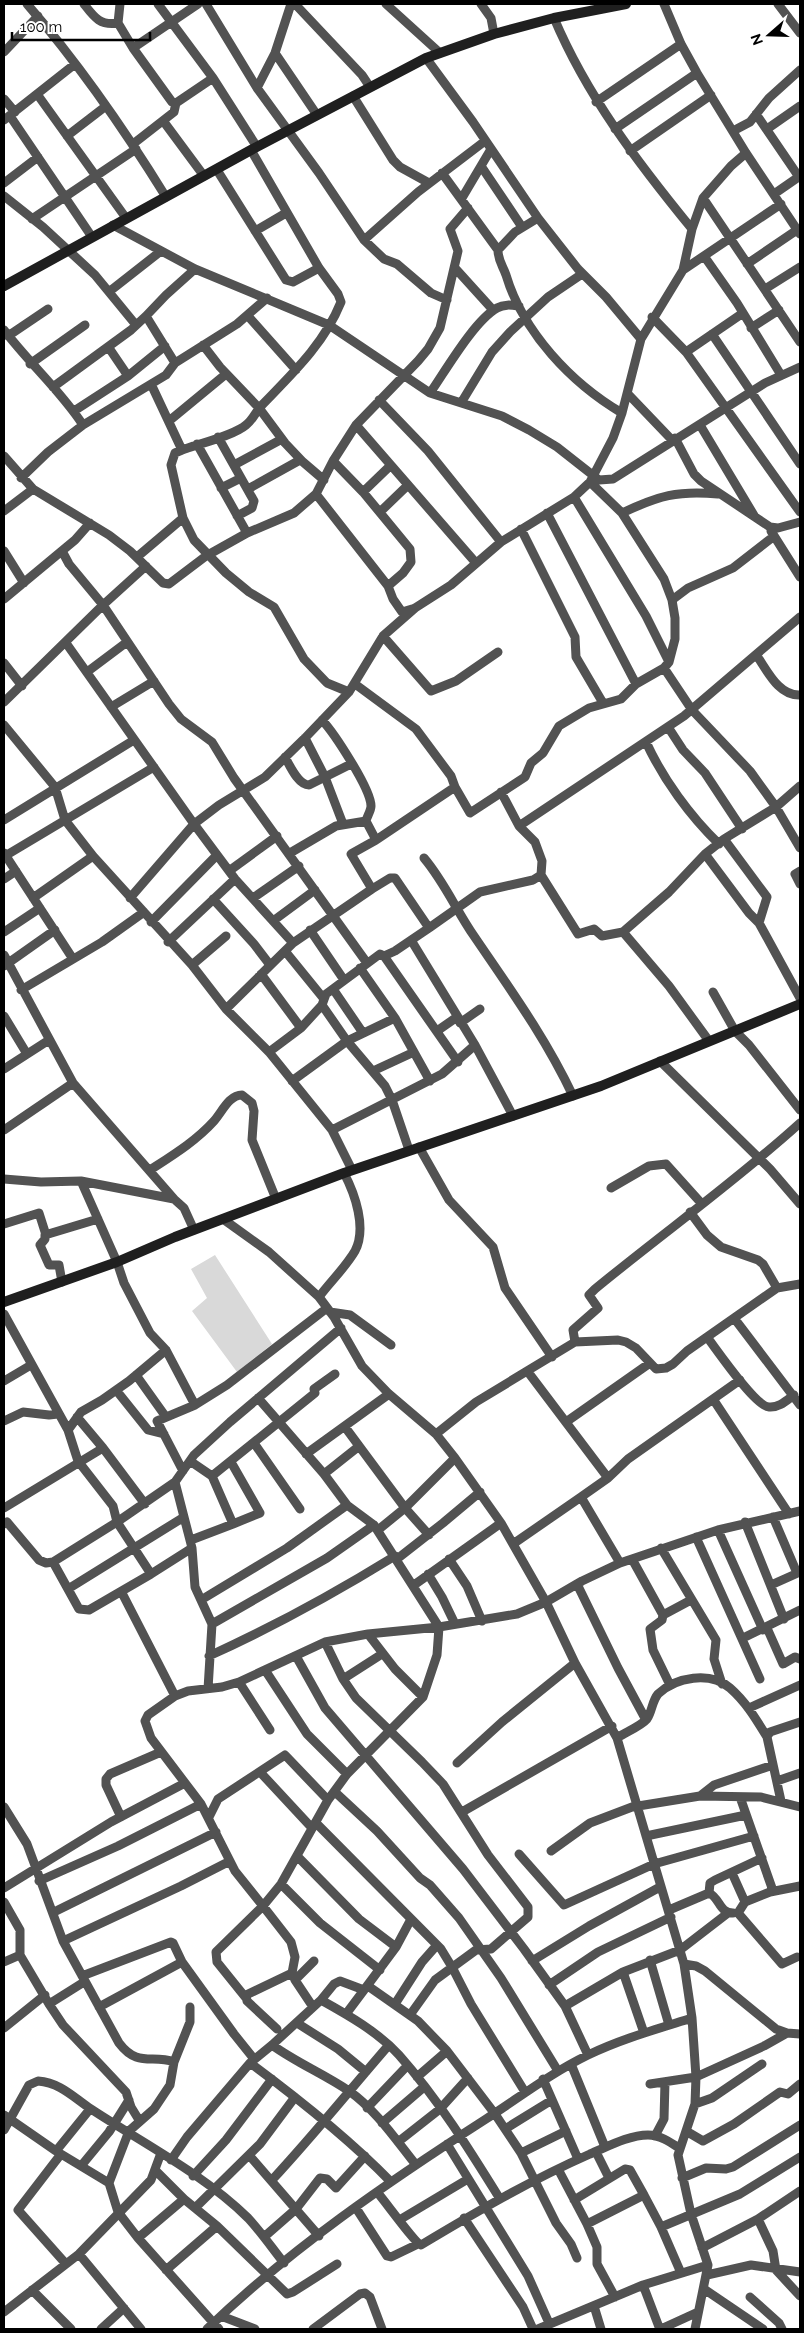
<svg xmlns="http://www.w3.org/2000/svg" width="804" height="2333" viewBox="0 0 804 2333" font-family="Raleway,sans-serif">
<rect width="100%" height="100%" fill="#fff"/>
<path fill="#d9d9d9" d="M215,1255l57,89 -35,28 -45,-61 15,-13 -16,-29z"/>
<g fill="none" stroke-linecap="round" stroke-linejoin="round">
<path stroke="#525252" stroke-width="9" d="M27,4c52,60 97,125 139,193
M84,4c10,13 16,22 34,19
M120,4l-2,19 15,25 39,54 4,1 37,-25
M158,4l55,74 44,69
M206,4l51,84 62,85 45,67 20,19 13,5 34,29 16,7
M295,4l67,71 8,12
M386,4l54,49
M481,4l10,14 3,16
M664,4l17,40 16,29 49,80 54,81
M778,4l22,29
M554,18c33,78 84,145 138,211
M133,48l65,-44
M4,52l34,-36
M275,53l42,62
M426,58l47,64 65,96 40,51 28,28 35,42
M257,88l18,-35 16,-49
M37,94l89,124
M353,96l40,64 7,7 29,16
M4,99l11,13
M596,102l85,-58
M756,114l43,63
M10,116l82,121
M4,120l71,-56
M164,122l40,54
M615,129l82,-56
M767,129l33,-23
M733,131l17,-9 19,-24 31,-28
M67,136l39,-30
M133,144l41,-32 2,-9
M630,151l81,-56
M481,166l41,61
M217,170l69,110 7,2 26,-14
M442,173l56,77
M4,183l34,-26
M774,194l26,-18
M4,196l39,31 52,48 41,50
M462,198l29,-49
M703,198l97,144
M538,218l-23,14 -17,18c0,11 5,16 8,25 17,57 65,108 116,138
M32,219l104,-70
M113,225l82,44 134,56 101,68 72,23 27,14 28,17 42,33 14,-1 152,-96 35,-16
M255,231l31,-18
M364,240l54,-48 67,-51
M704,256l33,47 44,72
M747,264l50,-34
M455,268l38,42
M683,270l98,-66
M765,289l35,-22
M110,291l51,-40
M146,316l20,-21 29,-26
M248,316l48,54
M652,317l34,35 114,160
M751,328l28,-18
M4,330c25,33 57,61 79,95
M712,334l88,130
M8,336l40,-27
M203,345l17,22 39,41 26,35 18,19 21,18
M109,348l19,28
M686,352l57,-39
M30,364l55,-39
M151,384l31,66c16,-6 51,-14 64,-25 7,-5 10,-14 16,-20 31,-32 62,-61 79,-103l-3,-8 -19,-26 -68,-118
M53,387l78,-57 15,-14 29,47
M430,393c16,-23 44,-72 67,-85 7,-4 14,-3 22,-2
M628,394l44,46
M379,400l49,51 73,91
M461,403l31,-51 18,-20 38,-35 34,-23
M74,411l54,-35 37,-30
M169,421l57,-47
M356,425l120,138
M700,425l55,92
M218,437l36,64 -2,7 -15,8
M675,438l19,36 7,7 69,46 8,1 22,-6
M197,444l50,89
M182,450l-7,3 -4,12 12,53 11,22 32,33 23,19 25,15 30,52 23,24 22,9
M4,456l29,33 76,46 21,16 33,32 6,1 37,-28 41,-23 47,-20 22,-19 17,-33 23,-36 62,-64 10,-12 12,-21 18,-77 -8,-22 18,-21
M333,461l30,31 47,57 1,13 -8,11 -15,13
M234,465l48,-26
M21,478l27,-26 35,-27 83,-50 9,-12 62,-39 30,-26
M221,488l20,-10
M248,489l52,-29
M363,492l28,-27
M316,494l72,92 5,13 9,13 10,-3
M574,497l72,119 23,46
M4,511l29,-22
M380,512l28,-27
M547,513l89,171
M622,513c36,-17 56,-23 96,-19
M521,529l54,108 1,20 27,46
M771,531l29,46
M4,551l20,32
M62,551l7,13 34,41 66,99 12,15 31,23 22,36 133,185
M137,557l46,-39
M4,599l71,-59 15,-17
M672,600l16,-12 45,-20 40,-31
M383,636l48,55 25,-10 42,-29
M66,643l128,181 41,55 58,64
M757,656c11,16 22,40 43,39
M4,663l18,23
M664,668l28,42 58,61 26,36 24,41
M87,672l40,-30
M355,684l61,45 35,47 4,11 -79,53
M4,702l99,-97 43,-39
M111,707l43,-26
M4,725l51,62 10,33 28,36 99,109 34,44 43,43 63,78 20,40
M668,727l15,23 22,23 37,56
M305,738l20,39 18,47
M646,742c17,37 44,74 73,102
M285,757c5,9 13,28 24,28l42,-21
M455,787l15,26 55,-36 6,-14 12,-10 16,-27 30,-18 32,-9 15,-15 28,-16 5,-6 6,-23v-21l-3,-18 -8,-21 -42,-66 -32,-31
M501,792l18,34 16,16 7,19 -1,14 37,59 16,-5 8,7 21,-4 46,54 40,55
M4,820l130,-80
M519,826l165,-110 116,-99
M724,839l43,58 -8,26 41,75
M4,853l69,106
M290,853l46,-27 30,-5
M705,854l44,59 10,10
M5,856l149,-89
M424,858c21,25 32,52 50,78 36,53 71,101 99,160
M229,871l48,-35
M800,871l-5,3 5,10
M4,879l12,-8
M33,898l60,-42
M130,898l64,-74 25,-19 46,-28 40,-39 44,-46 34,-56 32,-28 36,-23 50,-43 73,-45 16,-15 23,-44 9,-25 19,-74 42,-69 9,-41 11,-31 28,-32 15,-13
M253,898l46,-32
M213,899l41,45 16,21
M273,921l42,-31
M151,922l66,-67
M429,928l51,-36 53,-12 8,-5
M310,930l34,50
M4,932l36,-24
M623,932l46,-40 36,-38 19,-15 52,-32 24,-21
M411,940l64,105 38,71
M168,942l67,-63
M285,951l39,48
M4,955l69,128 101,116
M384,956l74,106
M192,965l34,-29
M4,966l51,-36
M360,968l35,50 35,63
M261,974l40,54
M333,989l30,44
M21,990l81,-48 42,-30
M713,992l22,39 14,14 51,65
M322,1005l25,36 38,45 7,14 17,50
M226,1009l67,-66 79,-54
M4,1016l23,38
M460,1023l20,-14
M437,1031l20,-14
M269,1052l32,-24 21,-23 4,-11 54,-40 4,2 11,-5 34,-23 -34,-50h-5l-18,11 -21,-35 25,-14 -10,-19c1,-5 5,-10 5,-15 0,-17 -37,-73 -49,-86
M660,1061l110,108 30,35
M4,1069l45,-29
M373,1071l41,-19
M292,1081l55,-40 48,-23
M4,1130l69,-47
M332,1130l110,-56 33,-29
M419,1147l30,53 44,47 12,41 47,69
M150,1170c23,-15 46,-29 64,-49 8,-9 15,-26 28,-26l10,8 2,8 -2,29 24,59
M4,1179l37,3 40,-1 93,18 10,9 10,22
M81,1181l36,81 7,21 26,50 16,17 29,55 32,-20 100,-77
M611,1188l38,-22 17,-2 36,40
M690,1212l17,23 14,12 37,13 5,4 14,24
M223,1219l46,33 50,45 15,20 28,49 27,28 47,40 19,24 46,65 45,79 29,61 42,75 67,226 8,54 4,59 -1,27 -17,51 13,59 17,51 -13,64
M4,1224l35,-11 7,22
M62,1282l-3,-17h-10l-9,-20 5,-6v-4l53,-16
M319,1297c11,-15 26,-29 36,-46 12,-23 0,-57 -11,-78
M330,1312l20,3 41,30
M4,1314l64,116 10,31 35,45 4,16 58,-40 19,-27 36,-33 111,-94
M734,1318l66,87
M707,1337c10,13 48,69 62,70 10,1 18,-7 25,-12
M575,1342l-2,-12 25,-22 -9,-13 6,-6c68,-56 140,-107 205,-166
M528,1372l80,106
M136,1375l30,42
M4,1381l27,-16
M116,1390l32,40 16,4
M713,1399l76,115
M77,1417l26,31
M4,1421l19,-9 26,3 9,-1
M566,1422l84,-59
M345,1427l60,81 24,27
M68,1430l13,-18 21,-12 27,-19 37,-31
M436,1434l40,-32 99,-60 43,-2 8,2 10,6 20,21 10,-1 7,-4 14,-13 90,-63 23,-4
M254,1443l46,66
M306,1454l83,-60
M190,1461l22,15 103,-83 -1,-4 21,-15
M183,1471l-26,-50 38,-16
M324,1474l34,-27
M212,1476l21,48 27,-11 -29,-51
M175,1482l17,66 3,39 17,37 -4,65
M581,1497l27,-19 20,-19 112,-79
M4,1508l99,-60 42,56
M773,1517l24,56
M745,1522l39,97
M4,1524l3,-2 32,38 7,3 7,-1 64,-40 34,52 41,-26
M378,1530l27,-22 50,-50
M718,1530l45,100
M696,1537l64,142
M191,1540l42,-16
M513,1544l68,-47 39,66
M661,1548l55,92 -2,19 8,25
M397,1559l46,-36 37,-31
M449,1559l18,27 15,35
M632,1559l31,56
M53,1562l26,47 10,1 62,-36
M428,1574l14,23 13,27
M577,1584l41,84 28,52
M414,1585l87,-62
M771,1585l29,-13
M68,1589l116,-72
M122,1593l53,103
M201,1600l86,-52 60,-43
M212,1624l115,-66 47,-33
M767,1628l16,36 12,-7 5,2
M368,1634l27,35 28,28
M743,1638l57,-28
M325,1642l18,37 13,19 66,64 21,22 45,71 40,52v10l-37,32 -15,1 -41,30 -25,35
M209,1656c64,-29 126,-63 186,-100
M296,1656l29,52 138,161 61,80 41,57 23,49
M265,1670l42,64 40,40
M343,1679l39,-25
M239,1682l31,48
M670,1685l-17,-35 -3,-21 12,-9 1,-5 28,-15
M749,1708l51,-23
M617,1738c9,-6 24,-12 30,-19 5,-7 5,-18 11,-25 18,-17 52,-23 72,-6 16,14 26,31 37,49
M457,1763l45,-41 73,-59
M260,1772l52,56
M777,1781l23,-8
M335,1792l42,39 43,47 10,7 29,33 42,60 57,93
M700,1796l14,-11 59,-20
M781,1801l-14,-64 3,-5 30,-10
M4,1807l23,37 36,97 56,102c19,25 33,11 55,19
M462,1812l150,-86
M121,1817l-15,-32v-6l4,-5 51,-22
M209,1817l9,-18 67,-44 43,45
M316,1823l125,126 11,18 19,37 54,88
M646,1836l100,-21
M551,1851l39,-28 42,-16 68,-11 61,1 39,10
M519,1854l45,51 90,-41 100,-28
M298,1857l61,62 37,28
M732,1873l13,29
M39,1881l79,-35 83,-42
M281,1884l39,39 60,47
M4,1888l107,-66 74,-39
M770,1892l30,-6
M709,1893l1,-10 5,-3 47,-22
M4,1902l16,28v25l29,49 14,21 63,67 5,15 8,13
M669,1910l40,-17c11,5 10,20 24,20
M54,1912l162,-80
M738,1913l7,-11 25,-10 2,-4 -32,-91
M738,1913l44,51 15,-7
M63,1941l118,-55 49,-25
M650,1960l19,65
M532,1961l57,-35 71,-39
M4,1962l16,-7
M684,1964l12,2 9,5 71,58 11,4 13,1
M623,1972l21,61
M82,1976l89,-34 2,1 9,19 52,72 20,25
M295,1980l19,-19
M549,1985l49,-33 73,-35
M368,1986l50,35 29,30 48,63 26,39 35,70 15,21 6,14
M246,1998l-29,-36 -1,-10 47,-46 -28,-35 -34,-67 -50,-66 -6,-17 3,-6 27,-19 13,-5 34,-4 17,-5 86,-40 43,-8 71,-7 -65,-102 -27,-20 -23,-31 -66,-76
M321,2000c27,15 57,32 78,55 39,44 70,94 101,144
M49,2004l35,-22
M395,2004l27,-42 15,-17
M565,2006l58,-34 57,-22 48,-37
M99,2007l83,-45
M313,2007l-18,-27 -3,-7 3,-16 -4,-15 -28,-36 18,-22 47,-84 19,-26 76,-77 14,-42 2,-28 78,-13 29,-12 36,-21 38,-18 98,-33 82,-19
M346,2014l18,-24
M297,2023l41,26 28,23
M4,2028l41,-33
M277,2029l-30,-28 -1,-6 46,-22
M272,2045c25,18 52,29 77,46 26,18 47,49 67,74
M250,2063c50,37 98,75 141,119
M571,2064l34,83
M417,2077l30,-26
M543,2079l35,80
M650,2084l46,-7 68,-31 23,-13
M695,2104l17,-6 50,-34
M367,2108l40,-42
M4,2115l52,36 53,32 9,29 20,26 81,91
M382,2123l42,-36
M505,2129l47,-29
M4,2130l25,-45 9,-4c23,2 35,16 53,28 50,33 114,66 157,109 13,14 24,30 36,45
M686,2131l17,10 31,-17 46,-32 8,2 12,-10
M655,2136l9,-17 1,-37
M398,2142l42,-33 28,-31
M447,2144l81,132 21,47
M56,2151l34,-42
M596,2152l13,26
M521,2153l45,-22
M61,2154l-43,56 48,54
M249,2155l70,81
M171,2160l16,-23 63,-74 22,-18 49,-45 13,-16 6,-3 24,9 32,-43 15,-28
M81,2166l28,-34 20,-32
M558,2169l29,55 10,23v17l18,33
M155,2170l29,29
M193,2176l33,-36 46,-61
M682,2178l24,-10 20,1 7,-2 67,-42
M272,2180c40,-43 77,-89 116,-134
M109,2183l20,-52 25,-22 16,-24 4,-23 16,-40v-15
M377,2192c8,9 38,51 44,53 55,-33 110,-65 169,-91 17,-7 39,-19 58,-19 12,0 22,7 31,13
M574,2200l51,-31 5,1 14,25
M196,2207l64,-63 35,-47
M356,2208l31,48 4,1 27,-13
M464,2218l59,89 10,22
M401,2219l67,-40
M758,2219l15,32 3,19 24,26
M587,2224l57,-29 17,32 79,-33 60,-37
M661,2227l20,46
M264,2237l32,-28 24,-31 7,1 9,9 29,-32
M138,2238l46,-39 33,27 70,68 6,-2 44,-28
M702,2248l56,-29 42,-28
M79,2254l62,75
M166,2270l51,-44
M707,2275l44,-10 49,7
M643,2285l16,42 4,1 35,-16
M704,2289l59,40
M32,2290l39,39
M750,2297l29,26 3,6
M594,2306l7,23
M4,2312l75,-58 72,-74 10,-27
M221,2316l34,13
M101,2329l23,-21
M207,2329c83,-80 181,-147 279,-210 34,-22 65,-46 102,-64 33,-16 69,-26 104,-37
M313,2329l47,-35 5,-1 5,4 12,32
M538,2329l105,-44 65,-20"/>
<path stroke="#1f1f1f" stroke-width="10" d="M4,286l247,-136 175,-92 68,-24 60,-16 72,-14
M4,1302l113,-40 58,-25 169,-64 257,-87 199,-82"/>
</g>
<rect width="804" height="2333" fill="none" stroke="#000000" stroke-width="10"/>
<g transform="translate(769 35) rotate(250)" stroke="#ffffff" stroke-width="4" paint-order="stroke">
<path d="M0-4L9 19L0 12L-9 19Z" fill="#000000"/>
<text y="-8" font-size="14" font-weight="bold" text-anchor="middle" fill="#000000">N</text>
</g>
<path d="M12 32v8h138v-8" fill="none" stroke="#000000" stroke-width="2.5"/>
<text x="20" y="32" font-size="15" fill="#000000" stroke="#ffffff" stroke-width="4" paint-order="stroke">100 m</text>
</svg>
